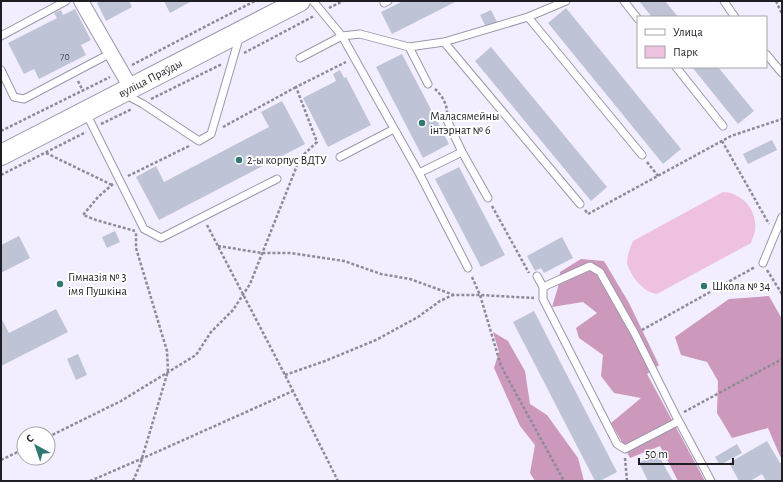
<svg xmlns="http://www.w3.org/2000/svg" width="783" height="482" viewBox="0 0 783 482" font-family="'Alegreya Sans',sans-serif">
<rect width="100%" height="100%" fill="#f2eeff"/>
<path fill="#eec1e0" d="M723,192c4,0 9,1 12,3 14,6 22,20 20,36 -1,4 -3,8 -4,12l-94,51c-4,-1 -9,-2 -12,-5 -8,-6 -16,-17 -18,-26 0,-8 3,-15 6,-22z"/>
<path fill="#cc99bc" d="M581,259l23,2 25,42 30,62 -12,9 58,107h-27l-18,-35 -30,12 -8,-16 -11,-19 30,-25 -27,-5 -13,-17 2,-21 -24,-17 -3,-10 21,-15 -14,-11 -31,5 6,-20 2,-15z
M769,296l13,23v140l-2,-3 -12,-28 -36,10 -15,-25 1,-32 -11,-19 -26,-7 -6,-18 54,-38z
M493,332l15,9 17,30 5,33 17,11 31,43 6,23h-49l-5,-8 5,-28 -15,-19 -26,-58 5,-16z"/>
<path fill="#bec3d6" d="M101,1h28l3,6 -26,14 -9,-18z
M164,1h28l-22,12z
M403,1h54l-65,33 -11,-22z
M639,1h26l13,16h-26z
M566,8l115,141 -18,15 -115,-141z
M75,9l16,31 -10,5 5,10 -47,24 -5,-10 -10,5 -16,-31 49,-25 -3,-5 7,-3 2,5z
M491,10l6,12 -11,5 -6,-12z
M491,47l116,140 -16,14 -116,-140z
M402,54l47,90 -26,14 -47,-91z
M692,67h26l36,44 -16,13z
M340,70l4,8 2,-1 25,48 -43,22 -25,-49 33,-17 -3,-7z
M282,101l23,43 -146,76 -23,-43 20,-11 8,16 105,-55 -8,-15z
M772,140l5,10 -29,14 -5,-10z
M459,167l46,88 -24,12 -46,-88z
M115,231l5,11 -13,6 -5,-11z
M19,236l11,22 -29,15v-28z
M562,237l11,21 -29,15 -3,-5 -6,3 -8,-15z
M56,309l12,23 -67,34v-48l8,15z
M534,311l83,161 -17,9h-5l-82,-159z
M78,354l9,21 -11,5 -9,-21z
M767,441l13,22 2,-1v19h-16l-4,-7 -12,7h-11l-10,-18z
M737,444l5,9 -22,12 -5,-8z
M658,453l8,16 7,12h-25l-9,-18z"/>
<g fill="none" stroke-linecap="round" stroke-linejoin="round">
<g stroke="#9b97aa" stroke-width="9">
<path id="lane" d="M313,1l29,35 77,137 43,-21 -15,-32
M624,1l14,18
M724,1l6,9 5,7
M384,3l4,-2
M528,17l114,138
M1,36l65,-35
M444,42l136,162
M409,47l19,37
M766,54l16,19
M300,58l42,-22 18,-2 49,13 35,-5 84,-25 38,-16
M676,67l47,59
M1,70l13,27 10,2 87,-46
M126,95l17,9 56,37 12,-7 29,-99
M86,113l58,116 17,9 116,-59
M462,152l26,46
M340,157l54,-28
M419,173l49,95
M763,263l19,-46
M537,276l6,11
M679,421l-54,28 -8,-5 -74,-145v-12l47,-21 10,6 35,62 41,82 35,65"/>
</g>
<g stroke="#9b97aa" stroke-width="16">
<path id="street" d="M81,1l50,87"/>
</g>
<g stroke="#9b97aa" stroke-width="22">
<g id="secondary">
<path id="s1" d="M1,155l299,-154"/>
</g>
</g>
<path stroke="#8e8b97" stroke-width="2.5" stroke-dasharray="3 2" stroke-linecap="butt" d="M776,1l6,13
M329,8l14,-7
M244,53l70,-37
M132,65l80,-42 43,-22
M78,81l5,10
M435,89c6,5 12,15 12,23
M151,99l71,-35
M101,124l31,-15
M223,127l73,-40
M1,131l109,-54
M722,141l47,83
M46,153l66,32
M647,162l11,14
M1,175l85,-43
M128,176l61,-30
M113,184l-15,13 -15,18 13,5 39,11
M492,206l37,67
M585,210l3,4 143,-78 51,-17
M207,225l78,150 53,106
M218,246l44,7h29l53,8 37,13 29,5 44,16h26l54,3
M767,270l15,24
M472,277l8,18 21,71 63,115
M642,330l113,-63
M285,375l40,-14 51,-21 42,-23 22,-16 13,-6
M684,412l98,-53
M48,437l73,-36 75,-46 15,-23 22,-22 17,-26 50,-126 17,-16 -21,-55 50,-25
M625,458l2,23
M1,460l23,-11
M90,481l51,-22 152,-68
M133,481l7,-16 28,-94 -1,-20 -31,-103v-15"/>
<use href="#lane" stroke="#fff" stroke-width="7"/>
<use href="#street" stroke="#fff" stroke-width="14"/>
<use href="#secondary" stroke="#fff" stroke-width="20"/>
</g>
<g fill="#307872" stroke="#fff" stroke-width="1.5">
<circle cx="422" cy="123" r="4"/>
<circle cx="239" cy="160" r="4"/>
<circle cx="60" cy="284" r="4"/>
<circle cx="704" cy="286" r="4"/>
</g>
<g text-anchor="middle" stroke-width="4" stroke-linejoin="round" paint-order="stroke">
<g font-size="10" fill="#484751">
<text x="65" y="60">70</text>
</g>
<g font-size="12" fill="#201e25" stroke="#fff">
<text dy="4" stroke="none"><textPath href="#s1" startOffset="168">вуліца Праўды</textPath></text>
</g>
<g font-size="12" fill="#201e25" stroke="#fff" text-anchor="start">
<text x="430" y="120">Маласямейны<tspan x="430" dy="14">інтэрнат № 6</tspan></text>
<text x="247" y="164">2-ы корпус ВДТУ</text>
<text x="68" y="281">Гімназія № 3<tspan x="68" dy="14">імя Пушкіна</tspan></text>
<text x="712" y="290">Школа № 34</text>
</g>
</g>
<rect width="783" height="482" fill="none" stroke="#201e25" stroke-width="4"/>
<rect x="637" y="16" width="130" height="52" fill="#ffffff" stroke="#a6a5a8"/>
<rect x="645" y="29" width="20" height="6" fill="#ffffff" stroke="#a6a5a8"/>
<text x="673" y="36" font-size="12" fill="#201e25">Улица</text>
<rect x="645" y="46" width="20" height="12" fill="#eec1e0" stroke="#a6a5a8"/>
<text x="673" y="56" font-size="12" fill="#201e25">Парк</text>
<g transform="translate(36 446) rotate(320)"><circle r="19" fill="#ffffff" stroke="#a6a5a8"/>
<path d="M0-3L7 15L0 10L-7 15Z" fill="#307872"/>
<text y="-6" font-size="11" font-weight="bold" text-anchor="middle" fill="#201e25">С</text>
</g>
<path d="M639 458v6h94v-6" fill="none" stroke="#201e25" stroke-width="2"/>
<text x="645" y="458" font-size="12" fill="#201e25" stroke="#ffffff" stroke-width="3" paint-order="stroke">50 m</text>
</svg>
